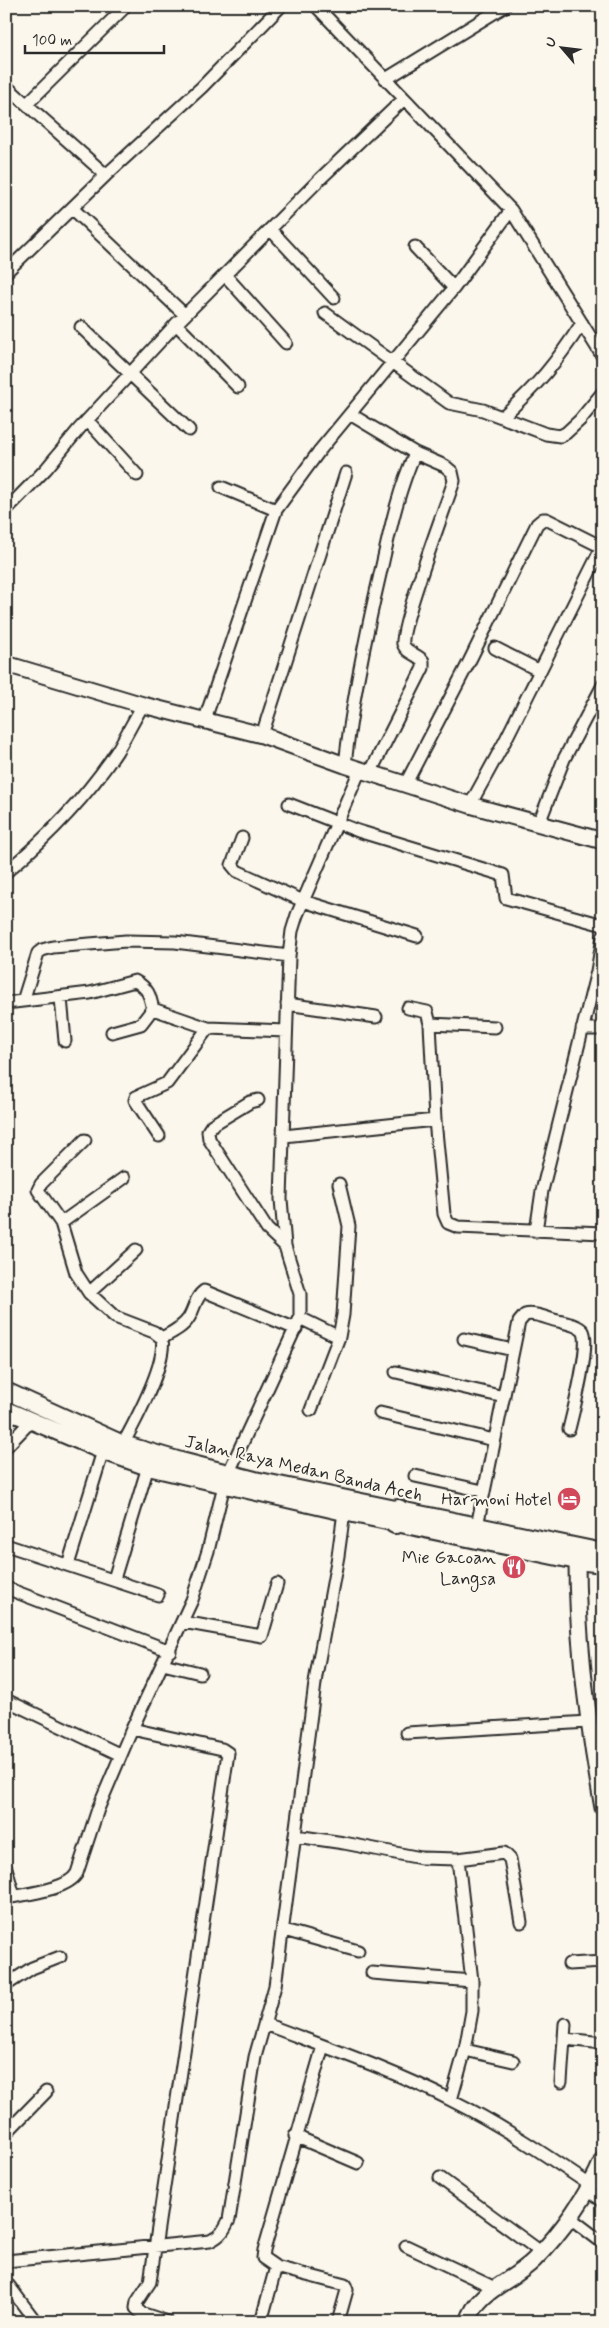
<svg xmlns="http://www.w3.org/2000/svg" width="609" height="2328" viewBox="0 0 609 2328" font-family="Mynerve,sans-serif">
<rect width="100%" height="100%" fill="#fbf7ec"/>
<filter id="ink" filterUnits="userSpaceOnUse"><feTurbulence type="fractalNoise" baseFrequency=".02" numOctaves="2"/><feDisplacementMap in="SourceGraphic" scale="10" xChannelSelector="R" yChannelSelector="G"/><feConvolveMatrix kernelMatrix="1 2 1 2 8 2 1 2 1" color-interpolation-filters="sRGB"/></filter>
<g filter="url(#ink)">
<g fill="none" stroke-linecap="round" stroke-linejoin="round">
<g stroke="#2b2b2b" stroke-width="15">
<path id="street" d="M316,6l195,204 92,147
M386,79l119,-73
M6,86l100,89
M27,104l96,-95
M72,208l113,107
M270,229l64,69
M415,247l39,41
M6,272l100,-97 96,-88 79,-81
M225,275l61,68
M325,313l124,90 34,7 63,24 14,2 6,-3 14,-13 23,-28
M176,324l62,63
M81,327l108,103
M350,414l65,39 30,13 7,6 2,9c-8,24 -54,146 -51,163 3,9 14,10 20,17v7l-53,105
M502,417c36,-32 54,-54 80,-94
M87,420l50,55
M221,487l55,23
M6,510l40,-41 33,-40 97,-105 144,-145 84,-80
M495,648l45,23
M205,719l71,-209 44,-60 134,-162 57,-78
M262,735l84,-262
M345,765c7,-65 21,-131 36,-195 9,-40 17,-79 34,-117
M405,785l64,-123 68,-138 6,-5h3l56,28
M289,804l69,27 145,44 3,23 97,27
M470,805l34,-62 99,-198
M539,823l25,-64 39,-74
M242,838l-10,27 5,6 66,30 114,35
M6,872c43,-36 80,-74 111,-121 9,-15 17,-31 26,-46
M61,998l4,43
M23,1001l15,-48 4,-3 11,-3 73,-6 49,1 114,14
M6,1003l84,-10 45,-12c13,7 15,14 18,29
M287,1004l89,13
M408,1008l19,4 3,12 5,96 9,94 4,9 10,4 145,6
M430,1024l65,3
M582,1029h21
M112,1032l29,-8 10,-13 5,-1 52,18 78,3
M258,1100l-8,2 -38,23 -4,6 1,8 58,90 18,17
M159,1136l-24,-36 1,-3 31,-14 41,-55
M284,1136l151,-16
M85,1140l-44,44 -3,6 23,33 15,50 13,20 26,24 39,15 8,6c5,25 -27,84 -39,106
M61,1223l63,-45
M536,1231l6,-40 55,-220 6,-34
M89,1293l47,-43
M300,1318l39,19 -28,73
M339,1337l4,-22 6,-89 -10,-42
M162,1338c9,-5 20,-10 26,-19 6,-8 7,-22 16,-28l92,38
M464,1339l49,11
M396,1372l108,25
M380,1413l114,27
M6,1447l25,-26
M228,1474l72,-156v-24l-15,-48 -4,-47 8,-243 3,-25 5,-16 63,-145
M415,1476l68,15
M477,1526l42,-204 6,-7c10,-3 23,4 33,6 8,2 20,4 25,10 8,12 -10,82 -14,98
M6,1545l152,50
M68,1565l35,-114
M114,1579l36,-119
M6,1588l164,63
M183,1622l79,14 15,-52
M163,1664l37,9
M6,1700l115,55
M132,1729l90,20 6,4 -78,529 -13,20 -1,6 5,5 27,9
M407,1733l181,-11
M296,1836l48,7 77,15 37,1 46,-6 6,6 11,63
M6,1868l8,28
M6,1898c19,-4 62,-8 71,-25l21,-64 34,-80 60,-129 16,-49 16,-66
M284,1930l74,21
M569,1964l34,-2
M372,1973l100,8
M6,1985l26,-17 28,-11
M265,2024c63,24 128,46 188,77 48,24 93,54 137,84
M565,2039l38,4
M465,2050l48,11
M561,2082l4,-58
M451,2100l14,-50 7,-39v-30l-14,-122
M6,2133l40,-41
M295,2136l63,27
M440,2178l101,74
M587,2190l16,11
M569,2217l34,26
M406,2246l89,42
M6,2261l204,-20c11,-5 14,-11 19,-21l26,-163 20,-71 41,-310 22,-120 6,-44
M276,2267l69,18 2,5 -9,32
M6,2282l30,40
M261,2322l15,-55 -13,-9 1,-8 59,-204"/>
</g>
<g stroke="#2b2b2b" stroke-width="19">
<path id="secondary" d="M6,664l137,41 119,30 83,30 125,40 133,36
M577,1561c0,83 11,165 26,247
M468,2322c10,-33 43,-39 66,-62 28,-28 54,-65 69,-101"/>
</g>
<g stroke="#2b2b2b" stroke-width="20">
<path id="primary" d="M6,1391l117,53 58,17 74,19 348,72
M6,1410l97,41 45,16 196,45 233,49 26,3"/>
</g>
<g stroke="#2b2b2b" stroke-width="24">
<path id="highway" d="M395,1523l3,-13"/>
</g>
<use href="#street" stroke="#fbf7ec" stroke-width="11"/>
<use href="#secondary" stroke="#fbf7ec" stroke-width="15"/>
<use href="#primary" stroke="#fbf7ec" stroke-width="16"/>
<use href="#highway" stroke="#fbf7ec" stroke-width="20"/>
</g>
</g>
<defs>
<g id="hotel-disc" transform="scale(1.25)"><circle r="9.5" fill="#d1495b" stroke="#fbf7ec"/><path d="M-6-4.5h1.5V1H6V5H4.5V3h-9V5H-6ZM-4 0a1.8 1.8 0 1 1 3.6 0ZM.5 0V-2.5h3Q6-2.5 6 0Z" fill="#fff"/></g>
<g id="restaurant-disc" transform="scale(1.25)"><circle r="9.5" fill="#d1495b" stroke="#fbf7ec"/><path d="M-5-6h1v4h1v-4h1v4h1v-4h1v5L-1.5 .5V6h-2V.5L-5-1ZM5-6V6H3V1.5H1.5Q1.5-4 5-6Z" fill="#fff"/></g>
</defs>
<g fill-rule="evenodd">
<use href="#hotel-disc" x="569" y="1499"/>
<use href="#restaurant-disc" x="514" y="1567"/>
</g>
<g text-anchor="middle" stroke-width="4" stroke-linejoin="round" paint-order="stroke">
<g font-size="18" fill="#2b2b2b" stroke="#fbf7ec">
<text transform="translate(304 1468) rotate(13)" y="6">Jalan Raya Medan Banda Aceh</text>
</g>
<g font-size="18" fill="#2b2b2b" stroke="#fbf7ec" text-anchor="end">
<text x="552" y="1505">Harmoni Hotel</text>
<text x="496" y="1563">Mie Gacoan<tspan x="496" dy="21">Langsa</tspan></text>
</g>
</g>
<rect width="609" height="2328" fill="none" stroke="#fbf7ec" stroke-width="25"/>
<rect x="12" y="12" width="584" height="2303" fill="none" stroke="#2b2b2b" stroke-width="2" filter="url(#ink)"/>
<g transform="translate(562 48) rotate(298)" stroke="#fbf7ec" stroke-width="4" paint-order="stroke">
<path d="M0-4L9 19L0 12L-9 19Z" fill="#2b2b2b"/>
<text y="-8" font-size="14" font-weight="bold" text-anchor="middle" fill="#2b2b2b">U</text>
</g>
<path d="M25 45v8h139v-8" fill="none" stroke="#2b2b2b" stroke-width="2.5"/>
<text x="32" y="45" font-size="15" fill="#2b2b2b" stroke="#fbf7ec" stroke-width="4" paint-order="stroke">100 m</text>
</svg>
